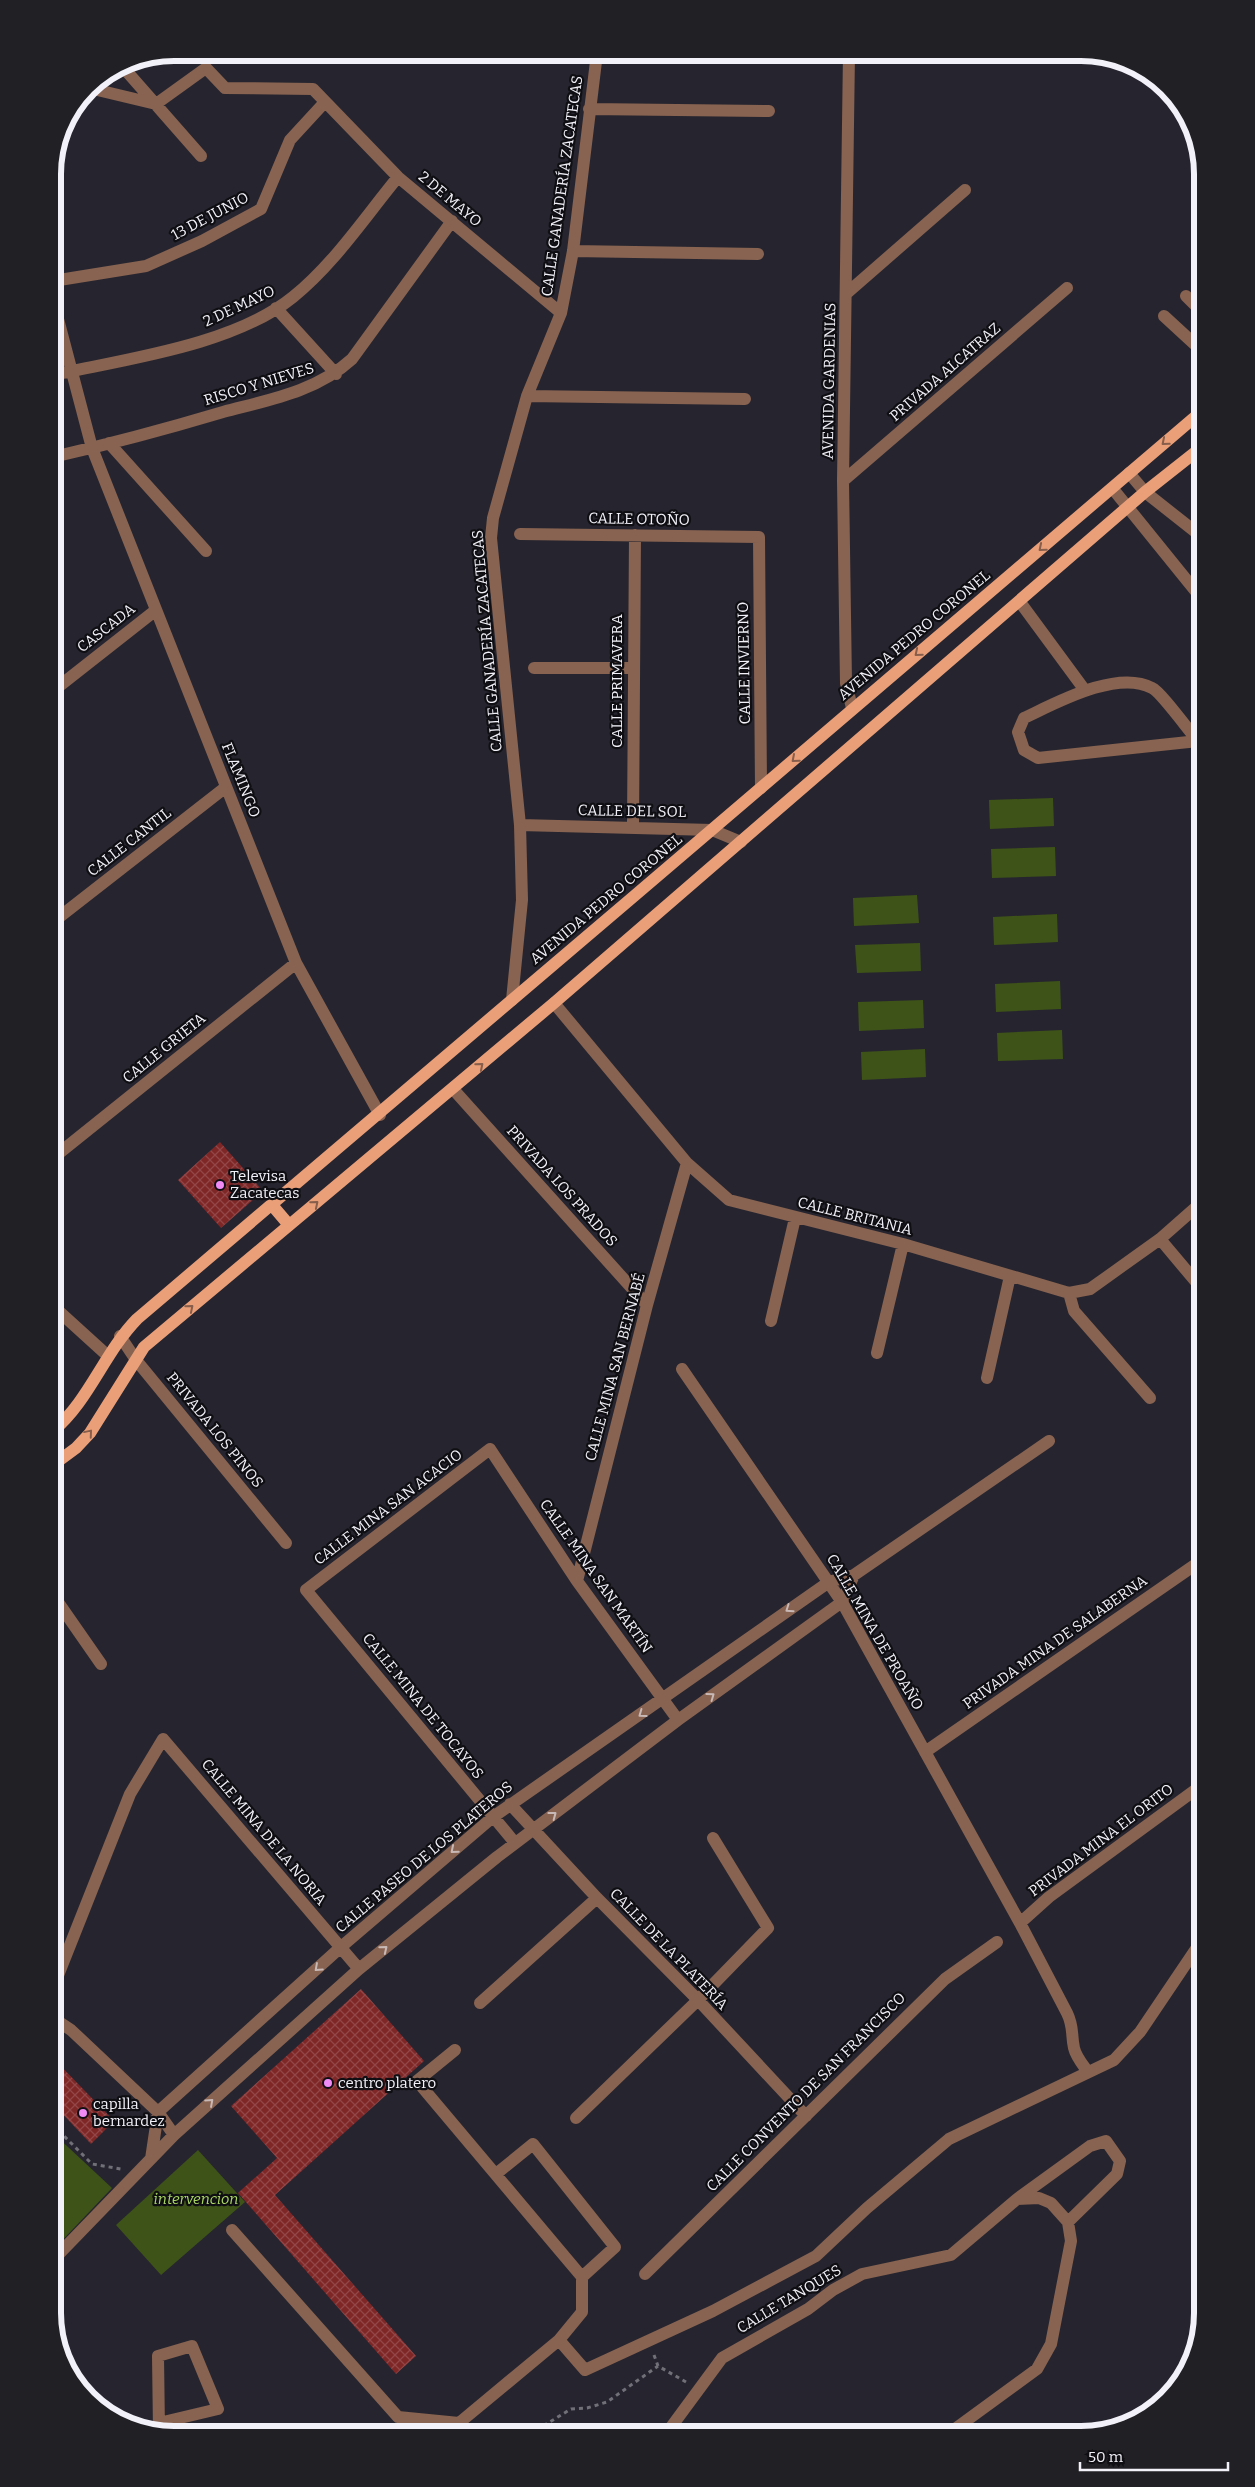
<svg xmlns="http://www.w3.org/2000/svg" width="1255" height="2487" viewBox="0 0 1255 2487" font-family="Bitter,serif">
<defs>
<pattern id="building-cross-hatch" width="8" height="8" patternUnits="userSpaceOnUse" patternTransform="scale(1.25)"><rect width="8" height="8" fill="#7f2627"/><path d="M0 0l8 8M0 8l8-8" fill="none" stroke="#924647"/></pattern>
</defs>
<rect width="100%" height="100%" fill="#26252f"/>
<path fill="#3e5318" d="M1053,798l1,28 -64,3 -1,-29z
M1055,847l1,29 -64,2 -1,-29z
M917,895l2,28 -65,3 -1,-28z
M1057,914l1,28 -64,3 -1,-28z
M920,943l1,28 -64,2 -2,-28z
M1060,981l1,28 -65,3 -1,-28z
M923,1000l1,28 -65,3 -1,-29z
M1062,1030l1,29 -65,2 -1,-28z
M925,1049l1,28 -64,3 -1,-28z
M53,2133l59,55 -59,62z
M198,2150l47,52 -84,73 -45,-50z"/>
<path fill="url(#building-cross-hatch)" d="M220,1142l43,49 -42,37 -43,-48z
M361,1989l63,72 -149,134 141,161 -20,18 -158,-181 39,-35 -46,-52z
M53,2058l61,63 -23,23 -38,-40z"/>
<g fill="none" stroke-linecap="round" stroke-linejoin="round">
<path stroke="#717079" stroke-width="3" stroke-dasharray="4 4" stroke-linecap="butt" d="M53,2125l39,39 29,5
M654,2355l4,11 28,16
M530,2434l41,-25 16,-1 20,-6 51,-36"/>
<path stroke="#886351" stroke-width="12" d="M849,53l-6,428 3,202 6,25
M122,66l79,90
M89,88l67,16 50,-36 19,20 88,1 85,88 163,136
M589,109l180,2
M573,251l185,3
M53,281l93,-15 56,-25 59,-32 29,-69 35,-38
M847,293l118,-103
M1186,296l16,16
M53,300l39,148 204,515 84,152
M276,308l60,66
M1164,316l38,35
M53,375c73,-16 181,-30 240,-78 41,-33 72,-80 105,-120
M527,396l218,3
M109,443l97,108
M53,457c57,-13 113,-28 170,-45 45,-12 93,-20 129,-53l100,-138
M1129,473l16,19 57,45
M843,481l224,-193
M1113,489l89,110
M520,534l239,3 2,251
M1020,602l64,87
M534,668h99
M53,691l103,-81
M1198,741l-160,17 -14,-8 -6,-18 6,-14c32,-15 93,-49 128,-30 9,4 37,43 46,53l4,6
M520,825l192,5 29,12
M633,827l2,-292
M53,922l173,-135
M512,1000l10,-100 -2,-75 -29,-287 2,-20 34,-122 34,-83 12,-62 24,-198
M554,1003l133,160 42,37 174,44 166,49 21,-4 70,-50 42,-37
M453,1089l194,216
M53,1158l243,-195
M1160,1239l42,50
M1069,1293l5,18 76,87
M53,1306l55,50
M771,1321l24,-103
M120,1336l16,24 150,183
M877,1353l26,-109
M682,1369l160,233 178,321 47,90c7,14 4,22 7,35 2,9 9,17 14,24
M987,1378l23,-102
M577,1581l70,-276 40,-142
M53,1595l48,69
M925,1752l277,-192
M510,1804l87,94 101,102 108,116
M515,1843l-209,-253 184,-141 87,132 101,139
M1020,1923l29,-26 153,-112
M53,1988l77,-194 33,-55 196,230
M480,2003l117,-105
M53,2018l18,12 87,82 16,23
M455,2050l-38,31 165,196v35l-23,28
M576,2118l122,-118 70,-72 -55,-90
M151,2159l7,-47 183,-165 152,-130 336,-235 25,-7 195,-134
M496,2174l37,-30 82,103 -33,30
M1017,2199l73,-53 16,-5 14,20 -3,13 -49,48
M232,2230l166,187 61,6 100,-83 26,30 128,-59 103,-55 51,-48 82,-69 165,-79 26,-28 62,-92
M53,2260l121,-125 185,-166 138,-112 181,-137 164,-118 12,-27
M645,2274l300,-295 52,-37
M159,2431l-1,-75 34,-10 26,63 -59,14
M666,2434l56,-76 86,-49 25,-19 29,-16 89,-19 66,-56 22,-1 12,5 17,19 3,19 -20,103 -14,25 -89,65"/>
<path stroke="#ea9f78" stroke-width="12" d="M272,1205l17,20
M53,1431c36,-30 51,-78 84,-112 357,-300 709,-607 1065,-908
M53,1465l23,-17 14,-15 54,-86 410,-344 591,-511 57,-45"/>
</g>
<defs><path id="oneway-chevron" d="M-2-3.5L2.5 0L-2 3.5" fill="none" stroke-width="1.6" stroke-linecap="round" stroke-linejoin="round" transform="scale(1.25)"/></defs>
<g stroke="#875e4b">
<use href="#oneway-chevron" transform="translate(1165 442) rotate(140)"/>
<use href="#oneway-chevron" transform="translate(1042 548) rotate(140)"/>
<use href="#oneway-chevron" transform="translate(918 653) rotate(140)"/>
<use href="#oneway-chevron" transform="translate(795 759) rotate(139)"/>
<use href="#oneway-chevron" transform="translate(480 1066) rotate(-40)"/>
<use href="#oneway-chevron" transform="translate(315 1204) rotate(-40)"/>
<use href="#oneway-chevron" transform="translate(190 1308) rotate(-40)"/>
<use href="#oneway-chevron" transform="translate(89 1433) rotate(-50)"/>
</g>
<g stroke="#c8b8b6">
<use href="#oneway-chevron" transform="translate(789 1609) rotate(145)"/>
<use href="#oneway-chevron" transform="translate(711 1696) rotate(-36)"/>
<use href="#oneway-chevron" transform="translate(642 1714) rotate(144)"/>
<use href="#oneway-chevron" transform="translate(553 1815) rotate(-37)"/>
<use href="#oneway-chevron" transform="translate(454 1850) rotate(140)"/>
<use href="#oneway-chevron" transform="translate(384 1949) rotate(-39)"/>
<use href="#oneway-chevron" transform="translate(318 1968) rotate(138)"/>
<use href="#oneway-chevron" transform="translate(210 2102) rotate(-42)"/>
</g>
<g fill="#f08bf6" stroke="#0f0f13" stroke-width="2">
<circle cx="220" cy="1185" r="5"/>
<circle cx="328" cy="2083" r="5"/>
<circle cx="83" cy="2113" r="5"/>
</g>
<g text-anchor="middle" stroke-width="4.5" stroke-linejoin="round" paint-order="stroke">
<g font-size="15" fill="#f2f1f9" stroke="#0f0f13">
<text transform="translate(562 186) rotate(-82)" y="5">CALLE GANADERÍA ZACATECAS</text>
<text transform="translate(450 199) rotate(40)" y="5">2 DE MAYO</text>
<text transform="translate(210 216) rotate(-28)" y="5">13 DE JUNIO</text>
<text transform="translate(239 306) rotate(-25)" y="5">2 DE MAYO</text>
<text transform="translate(945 372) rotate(-41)" y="5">PRIVADA ALCATRAZ</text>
<text transform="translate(829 381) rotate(-89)" y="5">AVENIDA GARDENIAS</text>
<text transform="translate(259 384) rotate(-17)" y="5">RISCO Y NIEVES</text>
<text transform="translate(639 519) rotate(1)" y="5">CALLE OTOÑO</text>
<text transform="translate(106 628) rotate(-38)" y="5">CASCADA</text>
<text transform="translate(914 635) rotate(-40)" y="5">AVENIDA PEDRO CORONEL</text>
<text transform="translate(487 641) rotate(-95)" y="5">CALLE GANADERÍA ZACATECAS</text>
<text transform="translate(744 663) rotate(-91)" y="5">CALLE INVIERNO</text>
<text transform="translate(617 681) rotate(-90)" y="5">CALLE PRIMAVERA</text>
<text transform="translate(241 780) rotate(68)" y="5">FLAMINGO</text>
<text transform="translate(632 811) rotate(1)" y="5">CALLE DEL SOL</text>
<text transform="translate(129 842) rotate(-38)" y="5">CALLE CANTIL</text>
<text transform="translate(606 899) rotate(-40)" y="5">AVENIDA PEDRO CORONEL</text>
<text transform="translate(164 1048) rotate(-39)" y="5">CALLE GRIETA</text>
<text transform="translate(562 1186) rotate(48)" y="5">PRIVADA LOS PRADOS</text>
<text transform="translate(855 1216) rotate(14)" y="5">CALLE BRITANIA</text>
<text transform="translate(615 1367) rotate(-75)" y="5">CALLE MINA SAN BERNABÉ</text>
<text transform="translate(215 1430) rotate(51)" y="5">PRIVADA LOS PINOS</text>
<text transform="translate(388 1507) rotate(-37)" y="5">CALLE MINA SAN ACACIO</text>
<text transform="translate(596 1576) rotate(55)" y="5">CALLE MINA SAN MARTÍN</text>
<text transform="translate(875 1632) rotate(60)" y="5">CALLE MINA DE PROAÑO</text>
<text transform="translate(1055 1642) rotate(-35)" y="5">PRIVADA MINA DE SALABERNA</text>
<text transform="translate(423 1706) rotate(51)" y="5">CALLE MINA DE TOCAYOS</text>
<text transform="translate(264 1832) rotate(50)" y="5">CALLE MINA DE LA NORIA</text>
<text transform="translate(1101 1840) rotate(-37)" y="5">PRIVADA MINA EL ORITO</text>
<text transform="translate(424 1857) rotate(-40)" y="5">CALLE PASEO DE LOS PLATEROS</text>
<text transform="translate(669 1949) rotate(46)" y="5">CALLE DE LA PLATERÍA</text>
<text transform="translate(806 2092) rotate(-45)" y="5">CALLE CONVENTO DE SAN FRANCISCO</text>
<text transform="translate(789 2299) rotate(-31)" y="5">CALLE TANQUES</text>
</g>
<g font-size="15" fill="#f2f1f9" stroke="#0f0f13" text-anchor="start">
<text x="230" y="1181">Televisa<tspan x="230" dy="17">Zacatecas</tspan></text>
<text x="338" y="2088">centro platero</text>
<text x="93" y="2109">capilla<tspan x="93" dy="17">bernardez</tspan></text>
</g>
<g font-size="15" font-style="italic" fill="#abd763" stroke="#0f0f13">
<text x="196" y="2204">intervencion</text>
</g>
</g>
<path d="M0 0H1255V2487H0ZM174 61H1081A113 113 0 0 1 1194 174V2313A113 113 0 0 1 1081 2426H174A113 113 0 0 1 61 2313V174A113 113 0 0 1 174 61Z" fill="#212125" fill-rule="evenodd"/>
<path fill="none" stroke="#f2f1f9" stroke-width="6" d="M174 61H1081A113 113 0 0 1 1194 174V2313A113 113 0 0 1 1081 2426H174A113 113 0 0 1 61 2313V174A113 113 0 0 1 174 61Z"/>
<path d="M1080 2462v8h148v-8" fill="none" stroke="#f2f1f9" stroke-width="2.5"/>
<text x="1088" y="2462" font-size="15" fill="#f2f1f9" stroke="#0f0f13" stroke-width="4" paint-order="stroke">50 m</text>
</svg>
